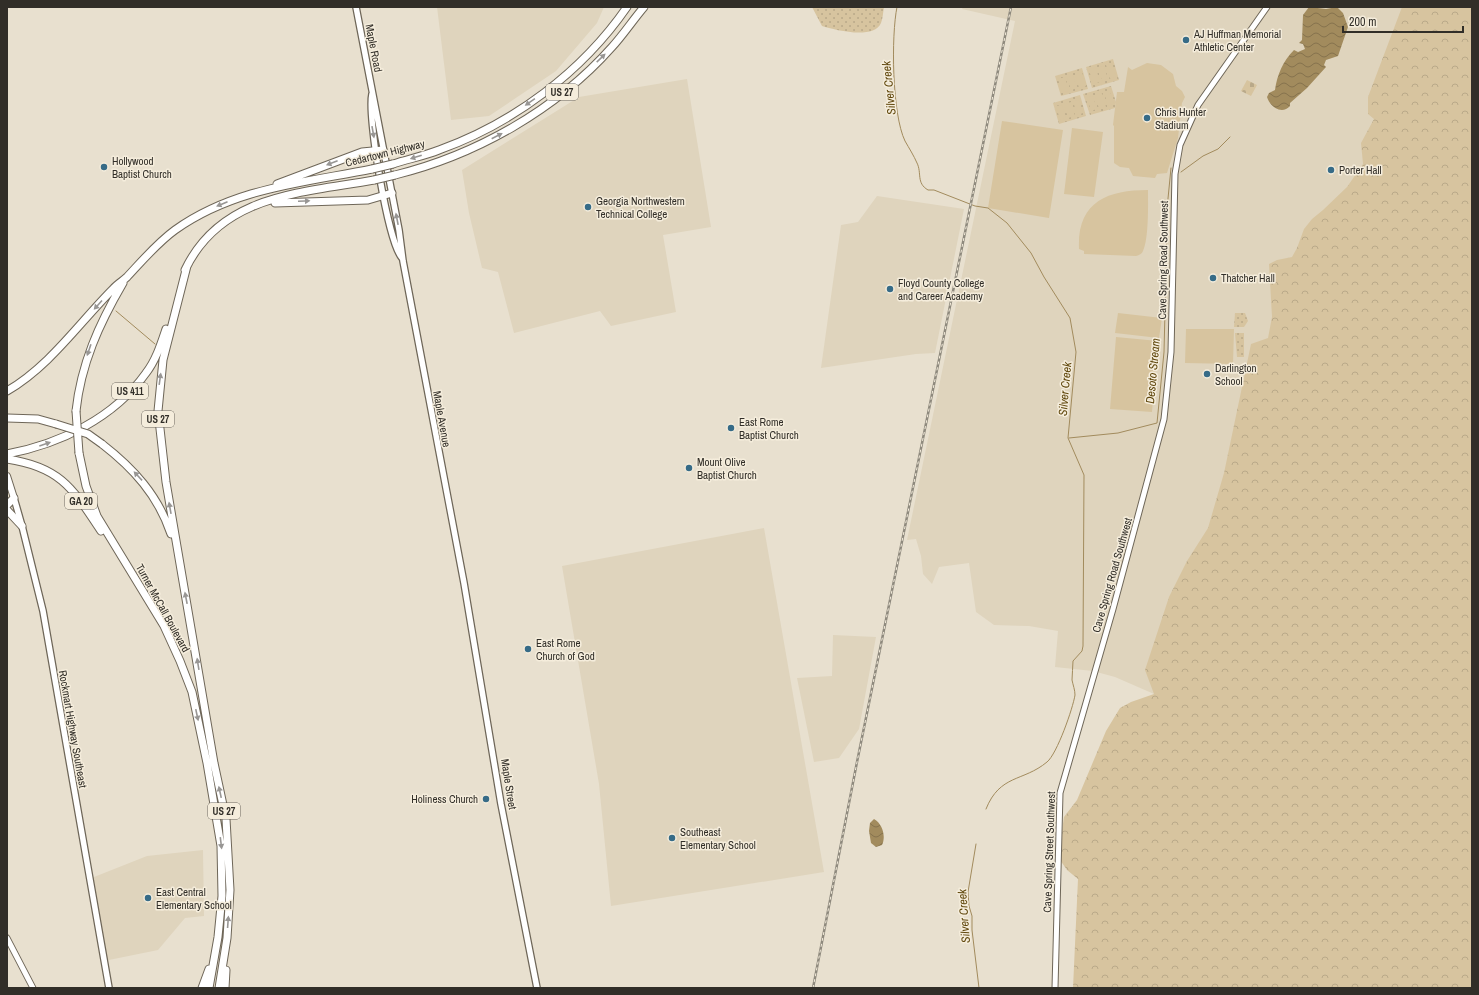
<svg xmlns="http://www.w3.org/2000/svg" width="1479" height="995" viewBox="0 0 1479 995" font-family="'Archivo Narrow',sans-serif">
<defs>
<pattern id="forest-crowns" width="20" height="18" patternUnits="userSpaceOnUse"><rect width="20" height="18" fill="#d7c49f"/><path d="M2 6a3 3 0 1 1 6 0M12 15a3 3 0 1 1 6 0" fill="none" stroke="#b9a989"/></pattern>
<pattern id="cemetery-stones" width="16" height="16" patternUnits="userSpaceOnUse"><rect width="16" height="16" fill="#d7c49f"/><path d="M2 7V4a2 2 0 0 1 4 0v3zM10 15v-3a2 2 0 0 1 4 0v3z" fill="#b9a989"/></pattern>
<pattern id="park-dots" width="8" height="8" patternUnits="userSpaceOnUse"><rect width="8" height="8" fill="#d7c49f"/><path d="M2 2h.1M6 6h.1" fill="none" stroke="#b9a989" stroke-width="1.8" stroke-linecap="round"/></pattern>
<pattern id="water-waves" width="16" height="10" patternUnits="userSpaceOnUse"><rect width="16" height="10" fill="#a28b5d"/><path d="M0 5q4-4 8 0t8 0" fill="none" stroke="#85724d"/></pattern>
</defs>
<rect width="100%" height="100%" fill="#e8e0cf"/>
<path fill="#dfd4bd" d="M437,7h167l-7,16 -41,48 -67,45 -38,4z
M963,7h509l-318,687 -39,-17 -22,-6 -38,-4 3,-36 -29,-5 -35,-1 -18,-13 -7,-49 -30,4 -7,17 -9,-10 -2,-18 -5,-17 -9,1 108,-519 -53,-12z
M687,79l24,148 -48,8 13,77 -65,14 -11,-15 -86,22 -16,-61 -16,-4 -13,-55 -7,-43 117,-73z
M877,196l87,13 -29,144 -19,1 -95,14 20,-143 17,-3z
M764,528l60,344 -213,34 -12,-122 -37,-218z
M833,635l43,2 -17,92 -20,29 -25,4 -17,-84 35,-2z
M203,850l1,66 -19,2 -27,32 -54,11 -15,-82 58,-23z"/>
<path fill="url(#forest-crowns)" d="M1402,7h70v981h-399l5,-109 -11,-9 -9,-13 6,-40 13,-17 29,-69 14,-23 11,-6 23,-8 -9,-24 24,-73 18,-36 21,-33 16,-55 27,-129 17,-6 4,-21 -3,-53 8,-4 15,-3 5,-9 7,-19 8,-10 11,-9 24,-23 16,-23 -2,-21 13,-24 -6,-5v-17z"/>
<path fill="url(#cemetery-stones)" d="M1247,80l10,5 -6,11 -10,-5z"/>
<path fill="url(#park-dots)" d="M812,7h72c-1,5 -1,11 -3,16 -7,17 -46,7 -59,3z
M1113,59l6,21 -27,8 -6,-21z
M1082,68l6,21 -27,7 -6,-20z
M1111,86l5,16 -1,6 -25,7 -7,-21z
M1080,95l6,21 -27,8 -6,-21z
M1235,313h10l3,8 -4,6h-10z
M1235,333h9v24h-7z"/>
<path fill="#d7c49f" d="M1112,63l4,14 -6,2 -4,-14z
M1147,63l14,2 12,9 3,12 6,5 3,6 -3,6 -4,35 -11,35 -10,1 -2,4 -22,-2 -4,-8 -9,-1 -6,-4v-37l-1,-1 4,-33h7l4,-25 4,3z
M1104,66l4,13 -6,2 -4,-14z
M1096,68l4,14 -7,2 -4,-14z
M1082,72l4,14 -7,2 -4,-14z
M1073,75l4,13 -6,2 -4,-13z
M1065,77l4,14 -7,2 -4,-14z
M1110,91l4,13 -6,2 -4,-14z
M1102,93l4,14 -7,2 -4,-14z
M1093,96l4,13 -6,2 -4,-14z
M1079,100l4,13 -6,2 -4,-14z
M1071,102l4,14 -7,2 -4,-14z
M1062,105l4,13 -6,2 -4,-14z
M1002,121l61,9 -14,88 -61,-10z
M1072,128l31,4 -9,65 -30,-3z
M1148,190c0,14 1,48 -5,61 -1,3 -4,4 -7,5l-52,-2v-3l-5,-2c-2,-47 28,-59 69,-59z
M1118,313l44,5 -3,20 -44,-5z
M1186,329h48l-1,35 -48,-1z
M1116,337l42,4 -6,71 -42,-3z"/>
<path fill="url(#water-waves)" d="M1309,7l17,2 11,-2 6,6 5,14 -10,29 -12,4 -2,5 2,2 -19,21 -17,15v3c-8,9 -20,1 -23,-9l2,-4 6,-3c2,-15 8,-29 19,-40l4,2 7,-3 -2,-5 -4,-1 3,-3 1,-25z
M874,819c9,5 12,18 8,26l-6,2 -5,-4 -2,-12 1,-8z"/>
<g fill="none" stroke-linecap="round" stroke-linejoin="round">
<path stroke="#a28b5d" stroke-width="1" d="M897,7c-6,29 -5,107 8,134 4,7 9,15 12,22 5,10 -1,20 11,27h6l41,16 13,2 19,15 24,30 13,24 26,41 6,34 -8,86 16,37 -1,171 -1,5 -9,10c0,6 -1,13 -1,19 1,5 3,10 3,15 -2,13 -18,59 -28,67 -24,20 -47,12 -61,47
M1181,172l22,-16 15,-7 12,-12
M1166,219l5,-51
M116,311l39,33
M1069,438l49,-5 39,-10 7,-71 3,-122
M976,844l-8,48 1,14 3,10v14l7,58"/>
<g stroke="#6e6658" stroke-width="7">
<path id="tertiary" d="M7,938l26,50
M1055,988l5,-195 53,-184 51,-190 7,-67 4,-178 5,-29 18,-40 69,-98"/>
</g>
<g stroke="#6e6658" stroke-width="8">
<path id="secondary" d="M356,7l43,223 4,31 61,322 37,221 36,184
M372,94c-5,22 16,148 30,164
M14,498l8,28 21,85 66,377"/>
</g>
<g stroke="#6e6658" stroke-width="8">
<path id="primary" d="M7,476l7,22"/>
</g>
<g stroke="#6e6658" stroke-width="9">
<path id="trunk" d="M7,505l7,-7
M7,510l15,16"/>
</g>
<g stroke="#6e6658" stroke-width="9">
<path id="motorway" d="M393,164c15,-5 31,-8 46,-14 75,-27 143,-78 188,-143
M395,175c81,-20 161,-65 217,-128 11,-12 21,-27 32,-40
M277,184l85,-32 21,-2
M275,203l93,-3 24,-7
M187,266l-24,94 -5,51 8,71 48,281 12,56 4,71 -3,48 -8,50
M185,270c36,-76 117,-77 189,-90
M7,391c43,-25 72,-68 106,-102 4,-5 10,-8 14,-12 15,-16 30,-34 48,-47 59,-42 127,-47 197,-61
M76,411c5,-47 23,-87 47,-128
M7,418l31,1 18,5
M102,444c31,24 56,51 69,90
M79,453l7,33 11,30 67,110 16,35 12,31 15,71 14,83 1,50 -4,41 -9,51
M7,454c53,-10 107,-36 139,-81 10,-13 15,-29 20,-44
M7,459c54,8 66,30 94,72
M202,988l7,-19
M225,988l1,-18"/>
</g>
<use href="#tertiary" stroke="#fff" stroke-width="5"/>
<use href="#secondary" stroke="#fff" stroke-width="5.5"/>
<use href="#primary" stroke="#fff" stroke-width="6"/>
<use href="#trunk" stroke="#fff" stroke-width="7"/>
<use href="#motorway" stroke="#fff" stroke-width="7"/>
<g stroke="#8e897d" stroke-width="2.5">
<path id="rail" d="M813,988l44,-226 154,-755"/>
</g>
<use href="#rail" stroke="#f5eddc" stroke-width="1" stroke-dasharray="3" stroke-linecap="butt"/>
<g stroke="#6e6658" stroke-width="9" stroke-linecap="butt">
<path id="motorway-bridge" d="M372,169l21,-5
M374,180l21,-5
M76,411l3,42
M56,424l32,10 14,10"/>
</g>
<use href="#motorway-bridge" stroke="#fff" stroke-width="7"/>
</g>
<defs><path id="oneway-solid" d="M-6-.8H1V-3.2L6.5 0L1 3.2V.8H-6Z"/></defs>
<g fill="#989694">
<use href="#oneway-solid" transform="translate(601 58) rotate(-44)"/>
<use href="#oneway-solid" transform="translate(530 102) rotate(145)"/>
<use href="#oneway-solid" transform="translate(373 132) rotate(80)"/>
<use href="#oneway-solid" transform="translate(497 136) rotate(-27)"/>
<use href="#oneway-solid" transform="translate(416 157) rotate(163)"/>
<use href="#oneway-solid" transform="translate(332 163) rotate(159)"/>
<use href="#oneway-solid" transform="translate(304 201) rotate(-2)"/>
<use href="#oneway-solid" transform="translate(222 204) rotate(157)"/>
<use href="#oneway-solid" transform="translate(397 219) rotate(-101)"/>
<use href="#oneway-solid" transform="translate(98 305) rotate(132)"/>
<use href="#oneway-solid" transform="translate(89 350) rotate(109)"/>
<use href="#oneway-solid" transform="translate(160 379) rotate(-82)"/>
<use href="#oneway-solid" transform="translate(45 444) rotate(-19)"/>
<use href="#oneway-solid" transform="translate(138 476) rotate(-133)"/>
<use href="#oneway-solid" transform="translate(170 508) rotate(-100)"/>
<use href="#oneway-solid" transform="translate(186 598) rotate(-101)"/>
<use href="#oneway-solid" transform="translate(198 664) rotate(-99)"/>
<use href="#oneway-solid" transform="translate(197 715) rotate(78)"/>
<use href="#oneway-solid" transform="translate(220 792) rotate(-102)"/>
<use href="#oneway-solid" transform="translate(221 843) rotate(83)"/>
<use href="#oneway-solid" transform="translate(228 922) rotate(-86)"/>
</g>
<g fill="#366b87" stroke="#f5eddc" stroke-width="1.5">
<circle cx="1186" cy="40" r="4"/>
<circle cx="1147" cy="118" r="4"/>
<circle cx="104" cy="167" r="4"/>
<circle cx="1331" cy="170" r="4"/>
<circle cx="588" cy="207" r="4"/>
<circle cx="1213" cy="278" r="4"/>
<circle cx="890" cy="289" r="4"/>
<circle cx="1207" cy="374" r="4"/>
<circle cx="731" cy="428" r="4"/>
<circle cx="689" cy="468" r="4"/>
<circle cx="528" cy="649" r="4"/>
<circle cx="486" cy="799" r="4"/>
<circle cx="672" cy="838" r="4"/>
<circle cx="148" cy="898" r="4"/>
</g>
<g text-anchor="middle" stroke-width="3" stroke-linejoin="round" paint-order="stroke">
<g fill="#f5eddc" stroke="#6c675e" stroke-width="1">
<rect x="546" y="84" width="32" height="16" rx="3"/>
<rect x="112" y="383" width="36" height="16" rx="3"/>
<rect x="142" y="411" width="32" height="16" rx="3"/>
<rect x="65" y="493" width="32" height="16" rx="3"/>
<rect x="208" y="803" width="32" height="16" rx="3"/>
</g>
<g font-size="10" font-weight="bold" fill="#312e28">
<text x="562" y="96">US 27</text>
<text x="130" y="395">US 411</text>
<text x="158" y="423">US 27</text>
<text x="81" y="505">GA 20</text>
<text x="224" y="815">US 27</text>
</g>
<g font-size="11" fill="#312e28" stroke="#f5eddc" text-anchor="start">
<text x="1194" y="38">AJ Huffman Memorial<tspan x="1194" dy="13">Athletic Center</tspan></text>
<text x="1155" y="116">Chris Hunter<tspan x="1155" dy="13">Stadium</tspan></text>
<text x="112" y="165">Hollywood<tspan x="112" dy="13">Baptist Church</tspan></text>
<text x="1339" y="174">Porter Hall</text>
<text x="596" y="205">Georgia Northwestern<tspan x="596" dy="13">Technical College</tspan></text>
<text x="1221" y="282">Thatcher Hall</text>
<text x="898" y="287">Floyd County College<tspan x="898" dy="13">and Career Academy</tspan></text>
<text x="1215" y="372">Darlington<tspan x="1215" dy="13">School</tspan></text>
<text x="739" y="426">East Rome<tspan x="739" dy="13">Baptist Church</tspan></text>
<text x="697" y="466">Mount Olive<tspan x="697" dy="13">Baptist Church</tspan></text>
<text x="536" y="647">East Rome<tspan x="536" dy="13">Church of God</tspan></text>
<text x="478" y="803" text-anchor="end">Holiness Church</text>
<text x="680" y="836">Southeast<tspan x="680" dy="13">Elementary School</tspan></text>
<text x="156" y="896">East Central<tspan x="156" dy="13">Elementary School</tspan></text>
</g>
<g font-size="11" fill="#312e28" stroke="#f5eddc">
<text transform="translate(374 48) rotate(79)" y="4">Maple Road</text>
<text transform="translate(385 153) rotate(-14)" y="4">Cedartown Highway</text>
<text transform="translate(1163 260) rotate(-89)" y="4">Cave Spring Road Southwest</text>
<text transform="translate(442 419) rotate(80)" y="4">Maple Avenue</text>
<text transform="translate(1112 575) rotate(-74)" y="4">Cave Spring Road Southwest</text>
<text transform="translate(163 608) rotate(61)" y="4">Turner McCall Boulevard</text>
<text transform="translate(73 729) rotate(80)" y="4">Rockmart Highway Southeast</text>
<text transform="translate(509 784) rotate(81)" y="4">Maple Street</text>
<text transform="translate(1049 852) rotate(-88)" y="4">Cave Spring Street Southwest</text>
</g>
<g font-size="12" font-style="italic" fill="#60470c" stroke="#f5eddc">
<text transform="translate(889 88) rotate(-96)" y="4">Silver Creek</text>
<text transform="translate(1153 371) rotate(-85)" y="4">Desoto Stream</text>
<text transform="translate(1065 389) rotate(-85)" y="4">Silver Creek</text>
<text transform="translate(964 916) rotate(-94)" y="4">Silver Creek</text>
</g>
</g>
<rect width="1479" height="995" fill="none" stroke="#312e28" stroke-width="16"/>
<path d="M1343 26v6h120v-6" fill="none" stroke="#312e28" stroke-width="2"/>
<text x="1349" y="26" font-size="12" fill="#312e28" stroke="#f5eddc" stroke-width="3" paint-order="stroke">200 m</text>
</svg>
